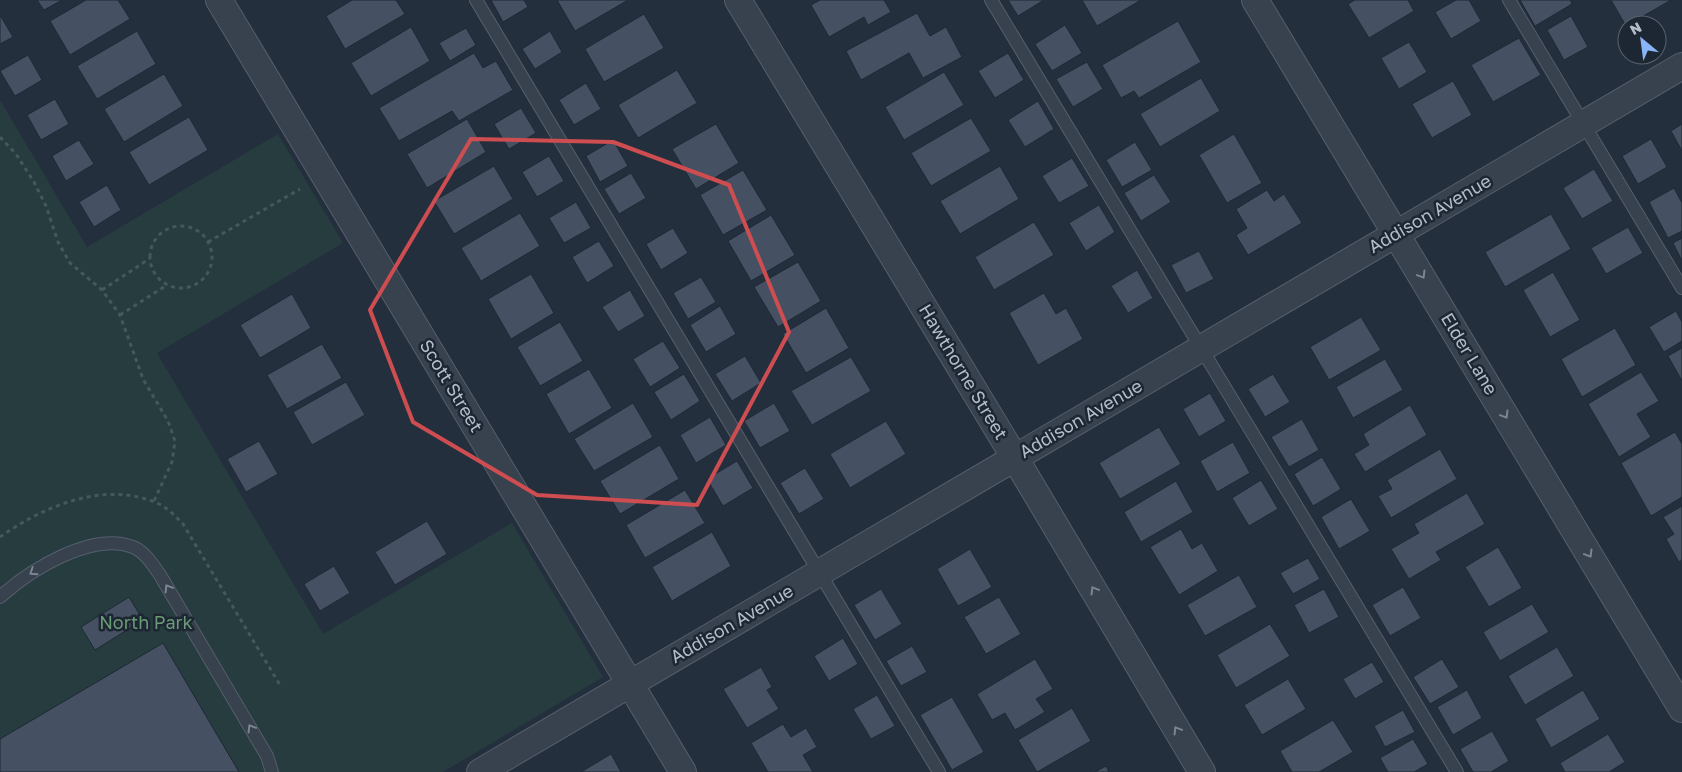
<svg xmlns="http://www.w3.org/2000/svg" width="1682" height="772" viewBox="0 0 1682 772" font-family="'Golos Text',sans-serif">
<rect width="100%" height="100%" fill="#242f3e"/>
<path fill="#263c3f" d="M0,100l87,147 191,-113 65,109 -186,110 166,281 189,-111 91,154 -160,95h-443z"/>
<path fill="#455162" stroke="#1f2835" d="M37,0h25l-18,10z
M86,0h32l12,19 -60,36 -20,-34z
M352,0h44l9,14 -60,35 -19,-33z
M491,0h33l4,7 -25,15z
M557,0h71l-53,31z
M820,0h64l7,12 -23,13 -4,-8 -35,20 -18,-32z
M1008,0h36l-26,16z
M1082,0h59l-44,26z
M1355,0h53l6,11 -45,27 -21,-34z
M1456,0h13l12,21 -30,18 -16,-27z
M1520,0h50l2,4 -37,22z
M1611,0h60l-45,26z
M917,13l13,23 16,-9 16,30 -39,21 -14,-25 -48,27 -15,-29z
M644,14l20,34 -60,34 -19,-33z
M0,15l13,22 -13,7z
M1571,16l17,31 -24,13 -17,-30z
M1178,21l23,41 -62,36 -5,-7 -13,7 -19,-33z
M1065,25l17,28 -30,18 -17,-27z
M411,27l19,34 -59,35 -20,-33z
M466,28l10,17 -26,16 -11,-18z
M137,31l19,33 -59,35 -20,-33z
M550,31l12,21 -27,17 -13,-20z
M1519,38l22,37 -48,27 -22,-37z
M1409,42l18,30 -28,17 -18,-31z
M474,53l9,15 13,-7 17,29 -54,31 -7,-10 -53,30 -20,-33z
M1008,53l16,27 -29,18 -17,-27z
M28,55l14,25 -27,16 -15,-25z
M1087,62l16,27 -30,18 -17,-28z
M677,70l20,33 -59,35 -20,-33z
M944,72l20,33 -60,35 -19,-33z
M164,74l19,32 -59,36 -20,-33z
M1201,78l19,33 -60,36 -20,-33z
M1453,81l19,34 -40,23 -20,-34z
M586,83l15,26 -27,16 -15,-25z
M55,99l14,25 -28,16 -14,-25z
M1038,101l16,28 -29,18 -17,-27z
M521,108l15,25 -27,16 -15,-25z
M189,117l19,33 -59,35 -20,-33z
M971,118l20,33 -60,35 -20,-33z
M467,119l19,33 -59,36 -20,-34z
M716,124l23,39 -43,26 -24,-40z
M1682,124v27l-11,-20z
M1234,134l28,49 -35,20 -28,-48z
M1651,139l16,28 -29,17 -16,-28z
M79,140l15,24 -28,17 -14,-25z
M613,140l15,26 -28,16 -14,-26z
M1135,142l17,28 -30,17 -16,-27z
M549,156l15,25 -27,16 -15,-25z
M1072,158l17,28 -30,17 -17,-27z
M494,166l19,33 -59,35 -20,-33z
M1000,166l19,33 -59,35 -20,-33z
M1594,169l19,32 -31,18 -19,-31z
M743,170l24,40 -44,25 -23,-40z
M631,173l15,25 -27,16 -15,-25z
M1154,175l17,27 -30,19 -17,-28z
M107,185l14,25 -27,17 -15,-25z
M1674,188l8,15v28l-14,7 -19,-36z
M1267,190l7,11 10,-7 18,29 -54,32 -12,-20 11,-7 -11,-19z
M576,202l15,26 -27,15 -15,-25z
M1099,205l16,27 -29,19 -17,-28z
M520,213l20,33 -59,35 -20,-33z
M1551,214l20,35 -66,38 -20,-35z
M771,215l24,40 -44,26 -23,-40z
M1034,222l20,33 -60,35 -19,-33z
M1628,227l15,26 -37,21 -15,-26z
M673,228l15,25 -27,17 -15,-26z
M1682,238v23l-9,-18z
M599,241l15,25 -27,17 -15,-26z
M1199,251l15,28 -28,14 -15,-28z
M798,262l23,39 -43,26 -24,-40z
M1137,270l16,28 -25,15 -17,-27z
M1553,272l27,48 -30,17 -27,-47z
M531,274l23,39 -43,26 -23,-40z
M701,277l15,25 -28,17 -15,-26z
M630,290l15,26 -27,16 -16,-25z
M1044,293l12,21 10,-6 17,31 -45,26 -29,-52z
M292,294l19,34 -51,30 -20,-33z
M720,306l16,28 -30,18 -16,-27z
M826,308l23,40 -43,25 -23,-39z
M1676,311l6,11v19l-18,11 -15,-25z
M1361,317l20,33 -52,30 -19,-33z
M560,322l23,39 -43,25 -23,-39z
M1615,328l21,37 -54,32 -21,-38z
M663,341l17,27 -30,19 -17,-28z
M322,344l20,34 -55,31 -20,-34z
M1682,348v33l-14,-25z
M745,356l16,27 -29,18 -17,-27z
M851,357l20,34 -59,34 -21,-34z
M1385,359l18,31 -50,28 -17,-31z
M589,369l23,39 -43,26 -23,-40z
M1641,372l18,29 -22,13 14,23 -32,20 -31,-53z
M684,374l16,27 -29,19 -17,-28z
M1273,374l17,28 -25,15 -17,-28z
M346,382l19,33 -53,30 -19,-33z
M1210,393l16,28 -27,16 -16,-28z
M633,403l20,34 -59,34 -20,-32z
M774,403l16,28 -30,17 -16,-27z
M1410,405l17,30 -62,37 -11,-18 15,-9 -6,-11z
M710,417l16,28 -30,18 -16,-28z
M1302,419l17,31 -30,17 -18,-30z
M886,421l20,33 -56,34 -20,-34z
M1159,427l22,37 -61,35 -21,-36z
M1675,432l7,12v53l-31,19 -30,-53z
M259,441l19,33 -32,18 -19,-33z
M1233,442l17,31 -33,19 -17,-31z
M660,445l19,34 -59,35 -20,-33z
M1440,449l17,30 -66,39 -13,-22 14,-7 -5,-9z
M1322,457l19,32 -28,17 -19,-32z
M737,461l16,27 -30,18 -16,-27z
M805,468l19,31 -25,15 -19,-31z
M1261,480l17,29 -29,17 -17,-28z
M1176,481l17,31 -52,30 -17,-30z
M685,490l20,33 -60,35 -19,-33z
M1467,493l18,31 -49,28 5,8 -32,19 -18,-30 28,-16 -5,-9z
M1351,499l19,32 -31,18 -18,-32z
M1682,506v54l-3,2 -13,-23 8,-5 -11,-17z
M427,521l20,33 -52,31 -20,-33z
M1181,529l11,20 10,-6 16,28 -39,24 -29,-48z
M712,532l19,34 -59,35 -20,-34z
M1498,547l24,41 -33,19 -24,-40z
M970,549l22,38 -34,19 -21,-37z
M1308,558l12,21 -27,15 -13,-21z
M334,566l16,27 -30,18 -16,-27z
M1239,575l18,32 -52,29 -18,-31z
M1403,587l18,31 -31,18 -18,-31z
M881,589l21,35 -27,16 -21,-35z
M1324,589l15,28 -30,16 -15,-28z
M129,597l14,23 -48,30 -14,-23z
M999,597l22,37 -35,20 -22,-37z
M1532,604l17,28 -49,29 -17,-29z
M1270,624l20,32 -54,32 -19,-33z
M843,638l15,26 -29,17 -15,-25z
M163,643l76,129h-239v-33z
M912,646l15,26 -26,14 -15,-25z
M1557,647l17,29 -49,29 -17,-29z
M1035,659l18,30 -17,10 9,13 -30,18 -10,-17 -13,7 -15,-26z
M1442,659l17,28 -29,17 -17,-27z
M1372,662l12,20 -29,17 -12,-20z
M761,667l11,20 -5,3 12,19 -32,19 -24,-39z
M1288,679l18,30 -44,26 -18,-30z
M1467,690l15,28 -29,17 -16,-28z
M1583,690l17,29 -49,29 -16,-29z
M877,695l18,31 -24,13 -18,-30z
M952,697l32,55 -32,18 -32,-55z
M1072,708l19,33 -54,31 -19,-32z
M1403,710l12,22 -30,15 -11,-21z
M1333,720l20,32 -34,20h-27l-12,-21z
M783,724l8,13 15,-9 11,19 -14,8 10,17h-45l-17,-29z
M1492,731l17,30 -18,11h-18l-13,-23z
M1608,734l17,28 -16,10h-44l-5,-9z
M1413,739l15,25 -14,8h-26l-8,-14z
M611,754l10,18h-40z
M1106,766l3,6h-14z"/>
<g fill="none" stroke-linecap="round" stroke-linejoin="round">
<g stroke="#565f6c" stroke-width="14">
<path id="service" d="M476,0l463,772
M991,0l466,772
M1509,0l173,288
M0,597c30,-27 92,-66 133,-50 12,5 20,18 27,28l107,181 5,16"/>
</g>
<g stroke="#565f6c" stroke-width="28">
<path id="minor" d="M219,0l464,772
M738,0l277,458 187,314
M1255,0l427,709
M480,772l1202,-706"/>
</g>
<path stroke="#44595c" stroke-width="3" stroke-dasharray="4 4" stroke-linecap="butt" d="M0,137l16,17 18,28 12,24 12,36 12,21 32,27 18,25 23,64 25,42 7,20 -3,21 -18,39
M150 257a31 31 0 1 1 62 0a31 31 0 1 1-62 0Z
M208,242l92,-53
M102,290l47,-31
M120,315l47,-30
M0,537c43,-30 100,-55 152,-36 13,4 22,14 31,23l97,161"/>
<use href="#service" stroke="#38414e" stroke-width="12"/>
<use href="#minor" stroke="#38414e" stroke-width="26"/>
</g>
<defs><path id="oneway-chevron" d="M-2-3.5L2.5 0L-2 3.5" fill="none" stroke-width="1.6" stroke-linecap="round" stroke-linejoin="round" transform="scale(1.25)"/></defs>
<g stroke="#7c8592">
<use href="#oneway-chevron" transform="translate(1422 275) rotate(59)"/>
<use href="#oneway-chevron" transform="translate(1505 415) rotate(59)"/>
<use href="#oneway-chevron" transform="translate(1589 554) rotate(59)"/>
<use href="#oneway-chevron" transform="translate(33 572) rotate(146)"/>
<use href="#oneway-chevron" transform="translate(168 588) rotate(-121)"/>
<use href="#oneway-chevron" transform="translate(1094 590) rotate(-121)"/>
<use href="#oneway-chevron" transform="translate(251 728) rotate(-121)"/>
<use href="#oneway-chevron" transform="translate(1177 730) rotate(-121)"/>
</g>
<path fill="none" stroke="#ce4d50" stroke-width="4" stroke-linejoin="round" d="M471,139l142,3 116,43 60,147 -92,173 -160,-10 -124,-73 -43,-112z"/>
<g text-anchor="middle" stroke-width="5" stroke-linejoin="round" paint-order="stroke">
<g font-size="18" fill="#b4bcc9" stroke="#1d2633">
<text transform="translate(1430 214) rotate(-30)" y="6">Addison Avenue</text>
<text transform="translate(1469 354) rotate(59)" y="6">Elder Lane</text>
<text transform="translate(963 372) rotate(59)" y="6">Hawthorne Street</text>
<text transform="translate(451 386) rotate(59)" y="6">Scott Street</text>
<text transform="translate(1081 419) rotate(-30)" y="6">Addison Avenue</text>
<text transform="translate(732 624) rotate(-30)" y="6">Addison Avenue</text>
</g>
<g font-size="18" fill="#6b9a76" stroke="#1d2633">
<text x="146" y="629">North Park</text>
</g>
</g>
<g transform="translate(1642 40) rotate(331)"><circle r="24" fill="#1d2633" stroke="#59626f"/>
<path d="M0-4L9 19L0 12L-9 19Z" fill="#8ab4f8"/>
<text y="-8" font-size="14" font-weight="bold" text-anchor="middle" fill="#b4bcc9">N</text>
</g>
</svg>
